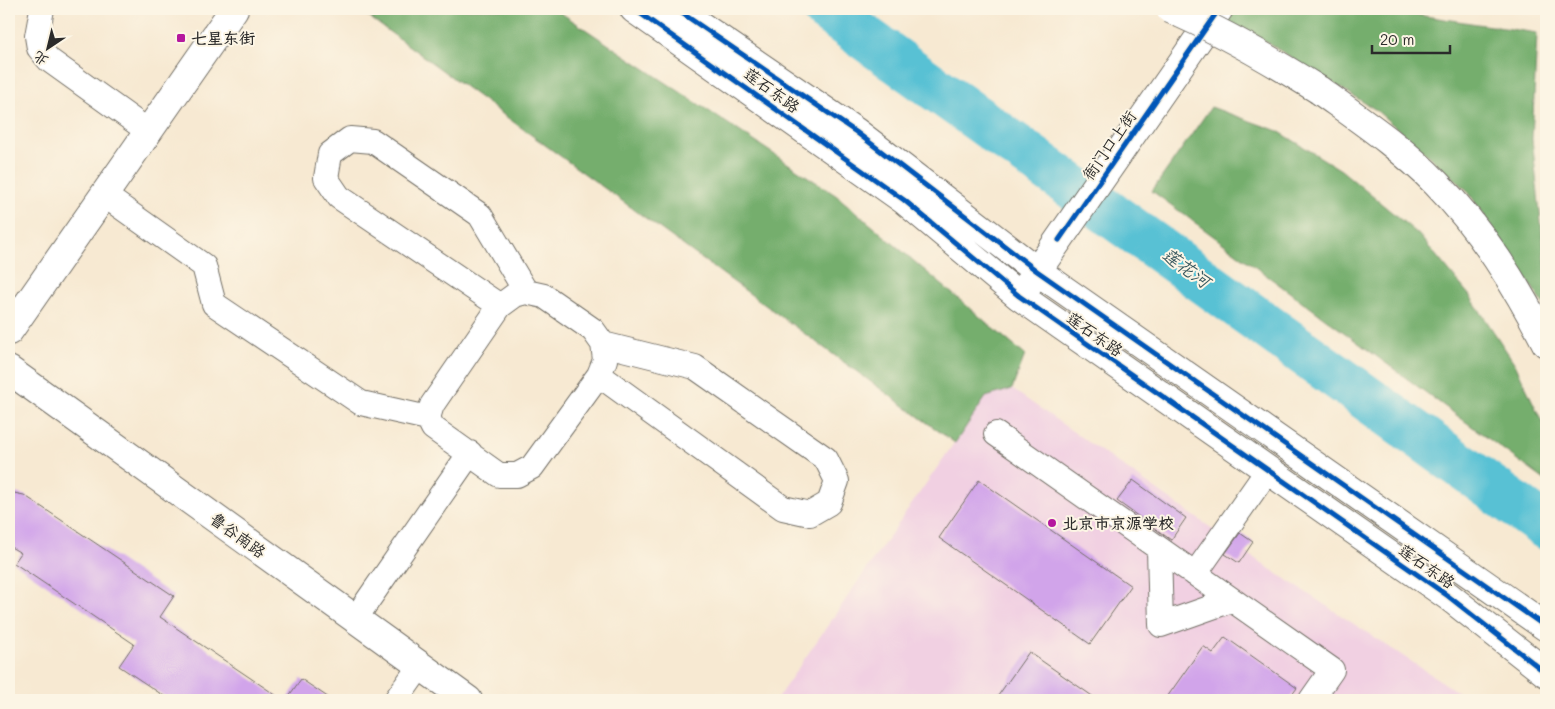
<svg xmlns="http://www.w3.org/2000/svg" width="1555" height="709" viewBox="0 0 1555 709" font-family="Mali,'LXGW WenKai TC',sans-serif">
<rect width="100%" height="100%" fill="#fcf5e5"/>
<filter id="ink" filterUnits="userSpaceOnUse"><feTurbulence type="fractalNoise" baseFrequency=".02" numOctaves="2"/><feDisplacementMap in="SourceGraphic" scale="10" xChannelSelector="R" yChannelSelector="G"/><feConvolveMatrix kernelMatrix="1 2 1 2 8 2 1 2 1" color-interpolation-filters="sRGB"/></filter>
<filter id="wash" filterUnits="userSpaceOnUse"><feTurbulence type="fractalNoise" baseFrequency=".0096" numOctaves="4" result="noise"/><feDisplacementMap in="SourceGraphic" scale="20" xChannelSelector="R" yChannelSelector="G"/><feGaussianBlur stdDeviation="1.12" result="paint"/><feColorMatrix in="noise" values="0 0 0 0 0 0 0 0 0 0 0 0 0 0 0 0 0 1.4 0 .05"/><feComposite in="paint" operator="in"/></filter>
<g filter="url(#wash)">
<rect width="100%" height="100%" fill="#f7e9d2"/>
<path fill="#f1d0e2" d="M1012,389l255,178 203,133h-694l210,-303z"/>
<path fill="#74ae6d" stroke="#506c4c" d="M358,9h197l282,187 188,159 -13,34 -26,8 -31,46z
M1196,9h182l159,24 -5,106 14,130v39l-79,-118 -91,-80 -121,-75z
M1211,107l67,24 63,39 77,64 52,62 45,68 31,66v51l-394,-290z"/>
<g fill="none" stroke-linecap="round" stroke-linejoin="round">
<path stroke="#58c1d4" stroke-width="46" d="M825,9l721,518"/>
</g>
<g id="blocks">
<path fill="#d1a4ea" d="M979,480l152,106 -41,58 -151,-106z
M1133,480l53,38 -15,22 -54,-39z
M9,492l15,3 150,101 -14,21 123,83h-113l-51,-34 15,-22 -120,-81 7,-10 -12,-7z
M1240,533l13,9 -14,21 -14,-9z
M1225,637l72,51 -9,12h-123l38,-54 10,7z
M1029,652l69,48h-103z
M301,679l31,21h-46z"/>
</g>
</g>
<g filter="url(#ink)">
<use href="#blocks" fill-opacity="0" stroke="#726e65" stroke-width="1"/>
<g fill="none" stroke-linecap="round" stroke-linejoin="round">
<g stroke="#726e65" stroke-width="26">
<path id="minor" d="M42,9l-5,27 2,12 10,12 99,71
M104,195l100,71 10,38 147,99 67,15
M526,292l18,4 49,34 10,14 2,16 -6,15 -67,92 -15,8h-18l-66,-47 -5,-10 4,-13 68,-99 15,-11z
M500,306l-161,-109 -13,-19 4,-24 20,-15 23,2 107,74 46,77
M599,375l184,133 27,6 19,-11 8,-22 -11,-22 -131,-92 -92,-23
M996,434l336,236 -21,30
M1159,549l2,76 71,-25
M1195,574l73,-104
M355,619l115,-166
M396,700l24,-34"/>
</g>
<g stroke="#726e65" stroke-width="30">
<path id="tertiary" d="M634,9l270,191 115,96 429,300 98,77
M676,9l180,123 181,139 509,356
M1026,287l193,-278
M9,331l225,-322
M9,370l459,330"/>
</g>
<g stroke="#726e65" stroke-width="30">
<path id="motorway" d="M1319,90c40,29 82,57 117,93 46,47 80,102 110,160"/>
</g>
<use href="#minor" stroke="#fff" stroke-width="24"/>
<use href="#tertiary" stroke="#fff" stroke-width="28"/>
<use href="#motorway" stroke="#fff" stroke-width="28"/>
<g stroke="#726e65" stroke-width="30" stroke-linecap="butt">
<path id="motorway-bridge" d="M1170,9c52,22 101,51 149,81"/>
</g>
<use href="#motorway-bridge" stroke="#fff" stroke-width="28"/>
<g stroke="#fcf5e5" stroke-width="8">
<path id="cycleway" d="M634,9l270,191 115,96 429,300 98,77
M676,9l180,123 181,139 509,356
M1059,240l160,-231"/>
</g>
<use href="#cycleway" stroke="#0057b8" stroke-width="5"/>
</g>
</g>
<g fill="#b5179e" stroke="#fcf5e5" stroke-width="2">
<rect x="176" y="33" width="10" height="10" rx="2.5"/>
<circle cx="1052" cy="523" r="5"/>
</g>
<g text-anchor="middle" stroke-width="4" stroke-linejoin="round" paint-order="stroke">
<g font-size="16" font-weight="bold" fill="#2b2b2b" stroke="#fcf5e5" text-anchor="start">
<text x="191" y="44">七星东街</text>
<text x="1062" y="529">北京市京源学校</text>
</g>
<g font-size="16" fill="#2b2b2b" stroke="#fcf5e5">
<text transform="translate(772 90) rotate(36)" y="6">莲石东路</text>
<text transform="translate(1109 145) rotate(-55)" y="6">衙门口上街</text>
<text transform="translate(1095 334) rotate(35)" y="6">莲石东路</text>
<text transform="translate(238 535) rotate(36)" y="6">鲁谷南路</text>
<text transform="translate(1427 566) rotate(35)" y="6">莲石东路</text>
</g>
<g font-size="18" font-style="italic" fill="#38585e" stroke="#fcf5e5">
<text transform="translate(1186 268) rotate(36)" y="6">莲花河</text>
</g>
</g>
<rect width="1555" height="709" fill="none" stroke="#fcf5e5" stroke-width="30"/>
<g transform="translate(48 48) rotate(215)" stroke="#fcf5e5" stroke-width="4" paint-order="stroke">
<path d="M0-4L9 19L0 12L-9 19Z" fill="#2b2b2b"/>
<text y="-8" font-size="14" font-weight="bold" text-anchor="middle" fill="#2b2b2b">北</text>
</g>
<path d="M1372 45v8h78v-8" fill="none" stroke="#2b2b2b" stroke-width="2.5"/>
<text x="1380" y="45" font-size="15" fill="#2b2b2b" stroke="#fcf5e5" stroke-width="4" paint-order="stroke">20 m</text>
</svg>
